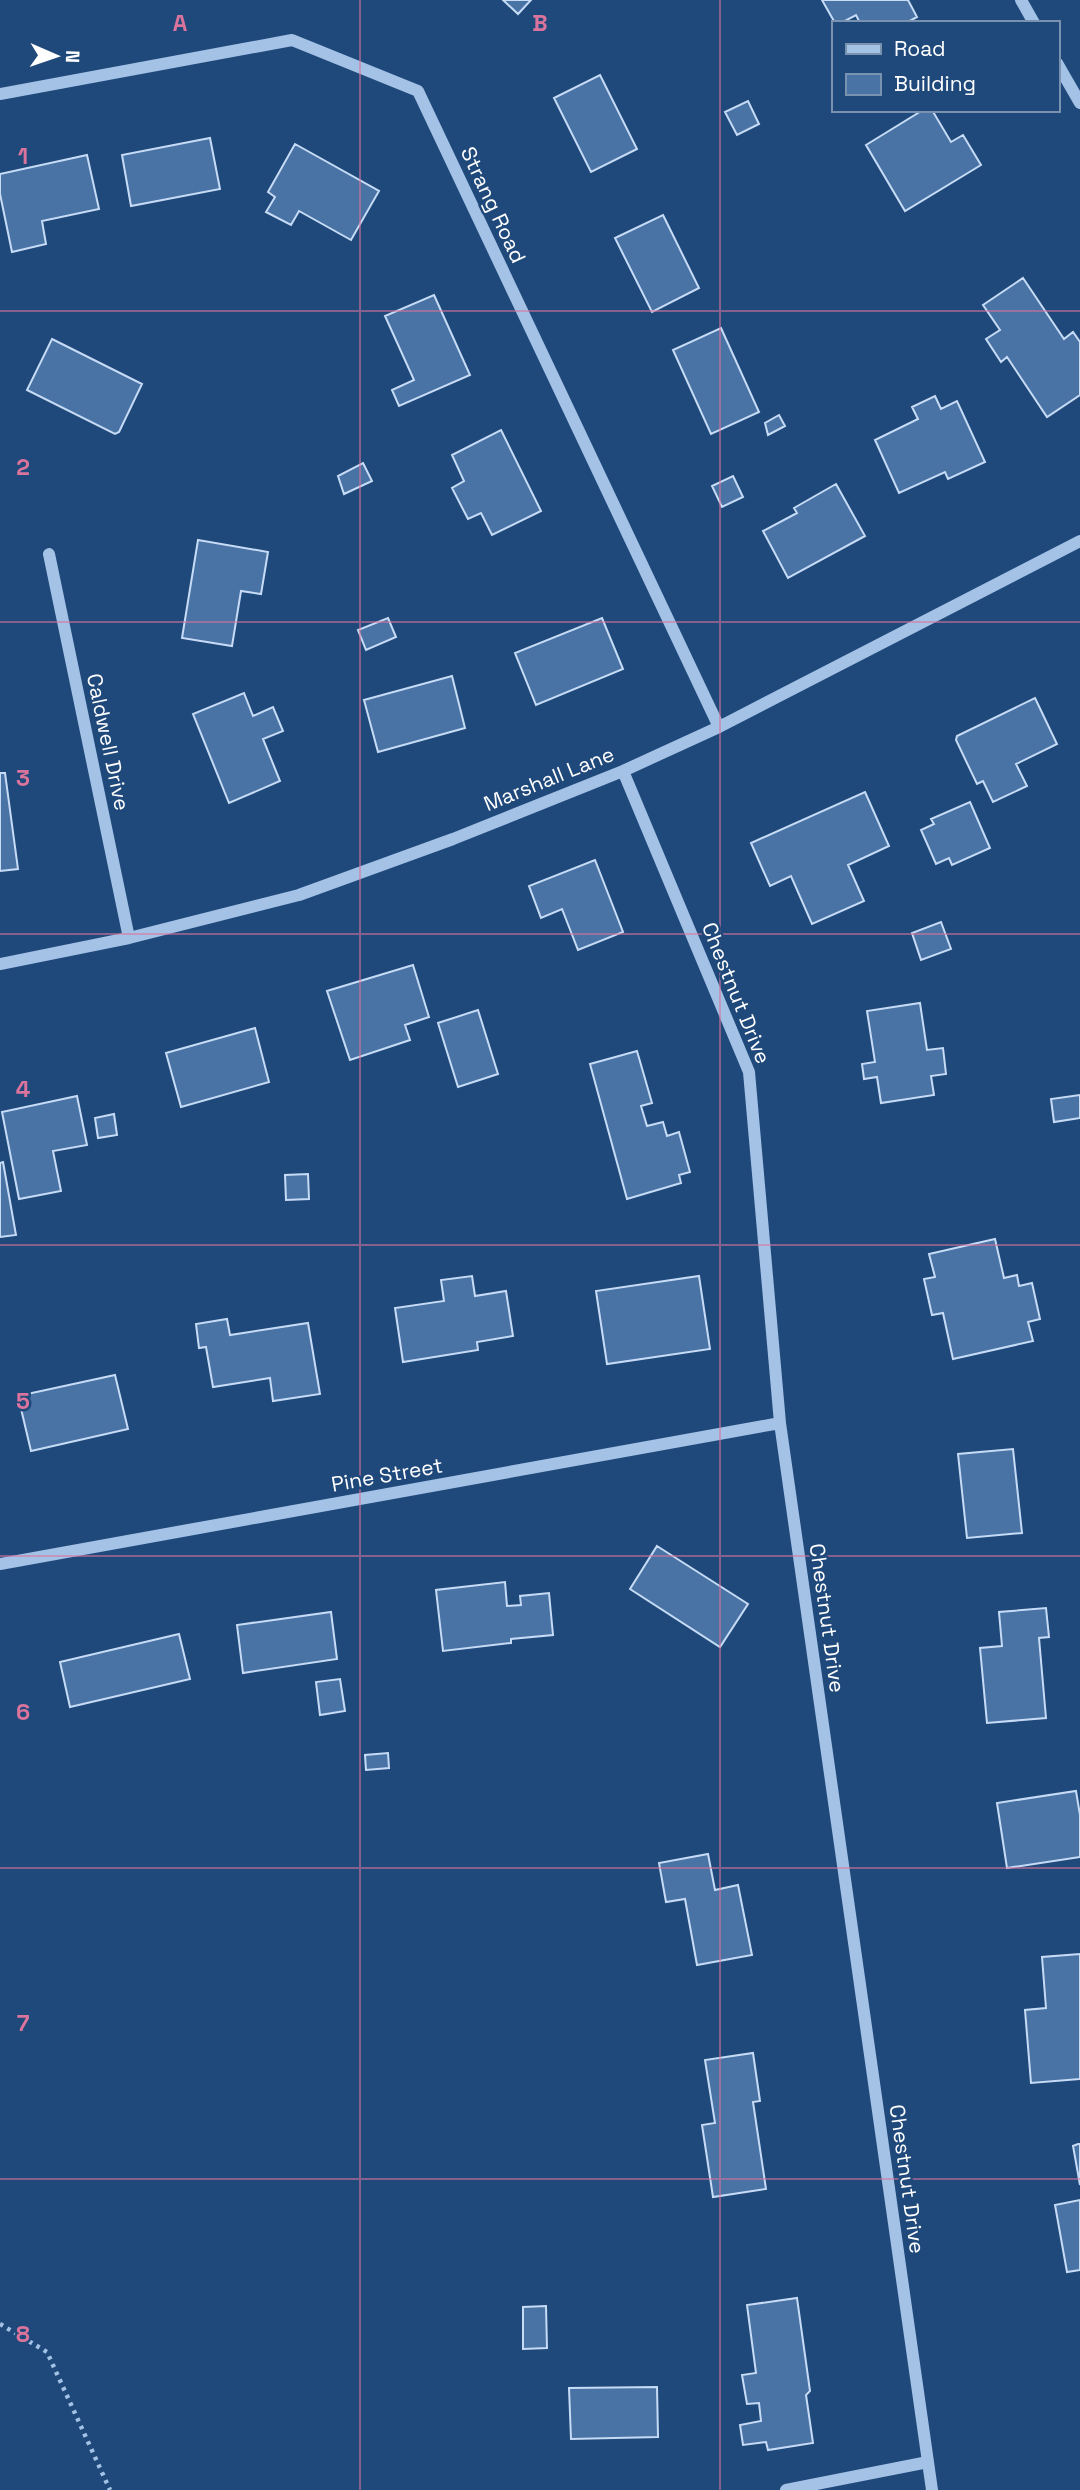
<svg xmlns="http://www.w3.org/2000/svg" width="1080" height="2490" viewBox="0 0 1080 2490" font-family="'Space Grotesk',sans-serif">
<rect width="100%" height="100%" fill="#20497b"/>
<path fill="#4972a5" stroke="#c6dbf5" stroke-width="2" d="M503,0h28l-13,14z
M822,0h86l9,17 -11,6h-46l-4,-8 -15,8h-6z
M600,75l37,74 -46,23 -37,-74z
M748,101l11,23 -22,11 -12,-23z
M923,110h9l19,32 12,-7 18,30 -76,46 -39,-66z
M210,138l10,51 -89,17 -9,-51z
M295,144l84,47 -28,49 -52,-29 -8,14 -25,-13 9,-15 -7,-5z
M87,155l12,54 -57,12 4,23 -34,8 -12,-58v-20z
M663,215l36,73 -47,24 -37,-74z
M1023,278l41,61 9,-7 7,10v53l-33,22 -40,-60 -6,5 -15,-23 14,-9 -17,-25z
M434,295l36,80 -71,31 -7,-16 22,-10 -29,-64z
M721,328l38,84 -48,22 -38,-84z
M52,339l90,45 -23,48 -4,2 -88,-44z
M935,396l6,13 16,-8 28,61 -37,17 -3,-7 -46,21 -24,-53 43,-21 -6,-12z
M779,415l6,11 -17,9 -3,-12z
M501,430l40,81 -49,24 -11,-22 -13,6 -16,-31 12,-7 -12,-26z
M363,463l9,18 -28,13 -6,-18z
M733,476l10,21 -21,10 -10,-21z
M836,484l29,52 -77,42 -25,-47 34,-18 -3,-5z
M198,540l70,12 -7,42 -20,-3 -9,55 -50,-8z
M388,618l8,19 -30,13 -8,-20z
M602,618l21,51 -87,36 -21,-52z
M452,676l13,52 -87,24 -14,-52z
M244,693l9,23 20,-9 10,24 -20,8 17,42 -51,22 -36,-89z
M1035,698l22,46 -41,20 11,22 -34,16 -10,-21 -6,3 -21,-44 1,-4z
M0,773h5l13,96 -18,2z
M865,792l24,54 -41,19 16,36 -52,23 -21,-48 -21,10 -19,-43z
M970,802l20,46 -38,17 -3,-7 -13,6 -15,-34 13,-6 -3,-5z
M595,860l28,72 -45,18 -16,-41 -21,9 -12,-32z
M941,922l10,27 -30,11 -9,-27z
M413,965l16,52 -24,8 5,15 -60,20 -23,-69z
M920,1003l7,47 16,-2 3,26 -15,2 3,19 -53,8 -4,-26 -13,2 -2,-15 13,-2 -8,-51z
M478,1010l20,64 -40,13 -20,-64z
M255,1028l14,54 -88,25 -15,-54z
M637,1051l15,52 -11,3 6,20 16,-4 4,14 12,-4 11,40 -11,3 2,8 -54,16 -37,-135z
M1080,1095v23l-26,4 -3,-23z
M77,1096l10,49 -34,6 8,40 -42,8 -17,-87z
M114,1114l3,21 -19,3 -3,-20z
M3,1162l13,73 -16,2v-74z
M308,1174l1,25 -23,1 -1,-25z
M995,1239l9,39 13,-3 2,11 13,-3 8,36 -12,3 5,19 -80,18 -10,-46 -11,2 -8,-36 11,-2 -6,-23z
M472,1276l3,20 31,-5 7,45 -36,6 1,8 -75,12 -8,-54 49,-7 -3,-21z
M699,1276l11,73 -103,15 -11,-73z
M227,1319l3,16 78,-12 12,71 -47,7 -3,-23 -57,9 -7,-40 -7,1 -3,-24z
M115,1375l13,54 -97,22 -13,-55z
M1013,1449l9,84 -55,5 -9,-84z
M657,1546l91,58 -28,43 -90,-58z
M505,1582l2,24 14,-1 -1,-9 29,-3 4,42 -42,4v4l-68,8 -7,-61z
M1046,1608l3,29 -10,1 7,80 -59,5 -7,-75 22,-2 -3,-34z
M331,1612l6,47 -94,14 -6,-48z
M179,1634l11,45 -120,28 -10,-45z
M340,1679l5,32 -25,4 -4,-33z
M388,1753l1,15 -23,2 -1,-15z
M1076,1791l4,24v42l-73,11 -10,-65z
M708,1854l7,36 23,-5 14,70 -55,10 -12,-66 -19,3 -7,-39z
M1080,1954v125l-49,4 -6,-73 21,-2 -4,-51z
M753,2053l7,48 -7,1 13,87 -53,8 -11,-72 13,-2 -10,-63z
M1078,2144h2v41l-7,-39z
M1080,2200v70l-13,2 -12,-67z
M797,2298l13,93 -4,4 7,48 -45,7 -2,-8 -23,3 -3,-20 21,-4 -2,-18 -12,1 -5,-29 14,-2 -9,-68z
M546,2306l1,42 -24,1v-42z
M657,2387l1,50 -87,2 -2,-51z"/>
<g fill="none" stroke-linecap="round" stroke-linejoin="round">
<path stroke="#a3c2e6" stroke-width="4.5" stroke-dasharray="3.5 5" stroke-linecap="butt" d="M0,2324l47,28 63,138"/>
<path stroke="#a3c2e6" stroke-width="12" d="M1021,0l13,23
M1057,63l23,40
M0,94l292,-54 126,51 301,636
M49,554l80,384
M623,771l126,301 31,351 152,1067
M0,964l129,-26 170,-43 154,-56 170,-68 96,-44 361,-186
M0,1564l780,-141
M786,2490l142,-28"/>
</g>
<path fill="none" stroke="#da749d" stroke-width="2" stroke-opacity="0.55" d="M360,0v2490M720,0v2490M0,311h1080M0,622h1080M0,934h1080M0,1245h1080M0,1556h1080M0,1868h1080M0,2179h1080"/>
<g text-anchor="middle" stroke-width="5" stroke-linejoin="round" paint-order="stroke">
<g font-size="21" fill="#fff" stroke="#20497b">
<text transform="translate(493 205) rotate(65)" y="7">Strang Road</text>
<text transform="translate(108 742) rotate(78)" y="7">Caldwell Drive</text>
<text transform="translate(549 779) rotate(-22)" y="7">Marshall Lane</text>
<text transform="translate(736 993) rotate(68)" y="7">Chestnut Drive</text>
<text transform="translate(387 1475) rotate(-10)" y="7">Pine Street</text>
<text transform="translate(827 1618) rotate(82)" y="7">Chestnut Drive</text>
<text transform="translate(907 2179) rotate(82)" y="7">Chestnut Drive</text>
</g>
</g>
<g font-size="23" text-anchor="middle" font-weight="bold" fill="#da749d" stroke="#20497b" stroke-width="5" stroke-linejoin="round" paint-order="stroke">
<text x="180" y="31">A</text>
<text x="540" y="31">B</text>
<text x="23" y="164">1</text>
<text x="23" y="475">2</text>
<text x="23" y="786">3</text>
<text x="23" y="1097">4</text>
<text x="23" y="1409">5</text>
<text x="23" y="1720">6</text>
<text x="23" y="2031">7</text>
<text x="23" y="2342">8</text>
</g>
<rect x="832" y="21" width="228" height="91" fill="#20497b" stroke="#7992b0" stroke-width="2"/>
<rect x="846" y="44" width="35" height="10" fill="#a3c2e6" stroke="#7992b0" stroke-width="2"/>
<text x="894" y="56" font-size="21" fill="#ffffff">Road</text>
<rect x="846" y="74" width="35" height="21" fill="#4972a5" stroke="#7992b0" stroke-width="2"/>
<text x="894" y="91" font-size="21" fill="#ffffff">Building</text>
<g transform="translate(56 56) rotate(92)" stroke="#20497b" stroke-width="5" paint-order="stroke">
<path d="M0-5L12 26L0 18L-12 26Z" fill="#ffffff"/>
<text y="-10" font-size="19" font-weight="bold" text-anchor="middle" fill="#ffffff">N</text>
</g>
</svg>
